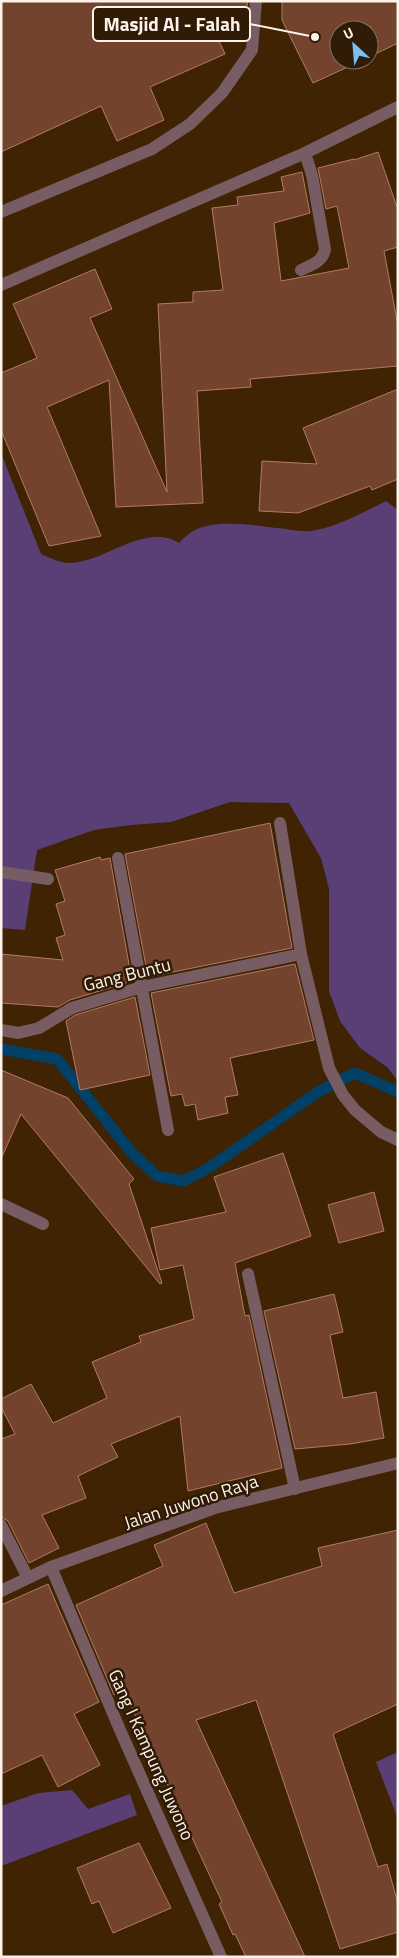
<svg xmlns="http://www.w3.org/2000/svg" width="399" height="1958" viewBox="0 0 399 1958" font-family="'Titillium Web',sans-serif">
<rect width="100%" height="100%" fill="#3f2302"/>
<path fill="#593f76" d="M1,453l40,101c7,3 17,8 26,9 35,2 78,-42 112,-20 3,-3 7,-7 11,-10 21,-15 63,-8 87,-5 11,1 22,4 34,3 26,-4 51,-18 75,-30l12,9v571l-11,-14 -27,-19 -20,-27 -11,-30v-102l-8,-31 -32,-55 -59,-1 -59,20 -40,3 -37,5 -57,20 -12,80 -24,-2z
M398,1752v67l-22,-57z
M72,1790l16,19 42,-15 7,21 -136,51v-60l37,-13z"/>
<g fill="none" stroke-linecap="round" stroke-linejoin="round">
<path stroke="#014168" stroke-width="11" d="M1,1049l56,10 75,94 25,23 27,5 26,-14 108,-75 37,-19 43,19"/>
</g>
<path fill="#74432d" stroke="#b27b63" d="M1,1h247l-1,5 -36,17 14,31 -75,33 14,33 -47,21 -16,-35 -100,46z
M282,1h116v42l-29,14v-27h-30v30h24l-50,23 -31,-63z
M378,152l20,58v37l-14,4 14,75v40l-148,13 1,8 -54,4 6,112 -87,4 -7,-127 -62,27 54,129 -52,10 -48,-116v-57l36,-15 -24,-54 82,-35 17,40 -22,9 77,174 -9,-188 35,-2v-10l30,-2 -11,-82 26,-3 -1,-8 47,-6 -3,-14 21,-5 8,41 -36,10 7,58 68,-13 -12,-62 -11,3 -8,-41 36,-9v1z
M398,389v90l-26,11 -2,-4 -72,27 -39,-2 3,-50 55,3 -14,-36z
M270,823l22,125 -144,29 -23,-123z
M100,857l1,3 9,-2 22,123 -62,19 -12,7 -57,-4v-49l62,6 -7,-22 9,-3 -9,-31 9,-3 -10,-31z
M295,964l19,76 -84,18 8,37 -13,2 3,16 -30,7 -3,-16 -10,2 -3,-12 -11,2 -20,-103z
M135,997l15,78 -70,15 -14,-69 9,-6z
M1,1070l67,28 66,81 -5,5 33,99 -2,1 -139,-170 -20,45z
M283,1153l28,83 -76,27 10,53 4,-1 33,153 -94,23 -8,-75 -69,28 7,13 -40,19 8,22 -44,17 17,33 -30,15 -21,-42 -7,-4v-78l14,-5 -14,-27v-8l30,-15 22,39 54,-25 -15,-36 49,-20 -2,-6 55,-17 -11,-54 -23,5 -9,-42 75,-16 -12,-35z
M374,1192l10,39 -45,12 -11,-38z
M334,1294l9,38 -13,3 13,63 33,-6 8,46 -34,6 -55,5 -31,-138z
M206,1523l28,70 88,-27 -4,-18 80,-18v174l-65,30 45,133 9,-3 11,40v28l-58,17 -84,-249 -60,20 109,237h-59l-11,-23 -2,1 -14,-31 3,-2 -98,-211 -10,4 -38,-90 87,-39 -9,-21z
M48,1584l51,118 -25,12 26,51 -42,22 -16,-32 -41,19v-169z
M139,1843l32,65 -58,25 -14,-32 -7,3 -15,-36z"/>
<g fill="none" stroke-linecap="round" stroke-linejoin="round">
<path stroke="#775d63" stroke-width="12" d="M1,212l151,-63 38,-25 32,-31 30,-43 4,-49
M301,270c10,-5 22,-8 24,-21l-13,-74 -7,-22
M1,285l304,-132 93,-46
M280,823l21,131
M118,858l50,272
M1,872l47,7
M1,1030l17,3 21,-5 33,-20 70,-21 159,-33 28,114 14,27 12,15 26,22 17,8
M1,1204l42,20
M248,1274l47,215
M1,1525l27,53
M51,1567l69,163 101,227
M1,1591l50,-24 164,-59 183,-45"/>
</g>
<g text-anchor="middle" stroke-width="5" stroke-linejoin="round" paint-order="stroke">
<g font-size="18" fill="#fdf3ea" stroke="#301b06">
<text transform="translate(127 975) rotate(-14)" y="6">Gang Buntu</text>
<text transform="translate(191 1502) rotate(-18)" y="6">Jalan Juwono Raya</text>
<text transform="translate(151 1755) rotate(66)" y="6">Gang I Kampung Juwono</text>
</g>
</g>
<path fill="none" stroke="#fdf3ea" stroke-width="2" d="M315 37L250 24"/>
<circle fill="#fdf3ea" stroke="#301b06" stroke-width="2" cx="315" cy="37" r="5"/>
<rect fill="#301b06" stroke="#fdf3ea" stroke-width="2" x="93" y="7" width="157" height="34" rx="5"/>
<g font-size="19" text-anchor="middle" font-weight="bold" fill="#fdf3ea">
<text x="172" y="31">Masjid Al - Falah</text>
</g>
<rect width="399" height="1958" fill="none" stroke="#fdf3ea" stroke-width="5"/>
<g transform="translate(354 45) rotate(334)"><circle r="24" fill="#301b06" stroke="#827161"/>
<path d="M0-4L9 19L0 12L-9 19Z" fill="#79bff8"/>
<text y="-8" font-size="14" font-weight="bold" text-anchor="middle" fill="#fdf3ea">U</text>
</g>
</svg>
